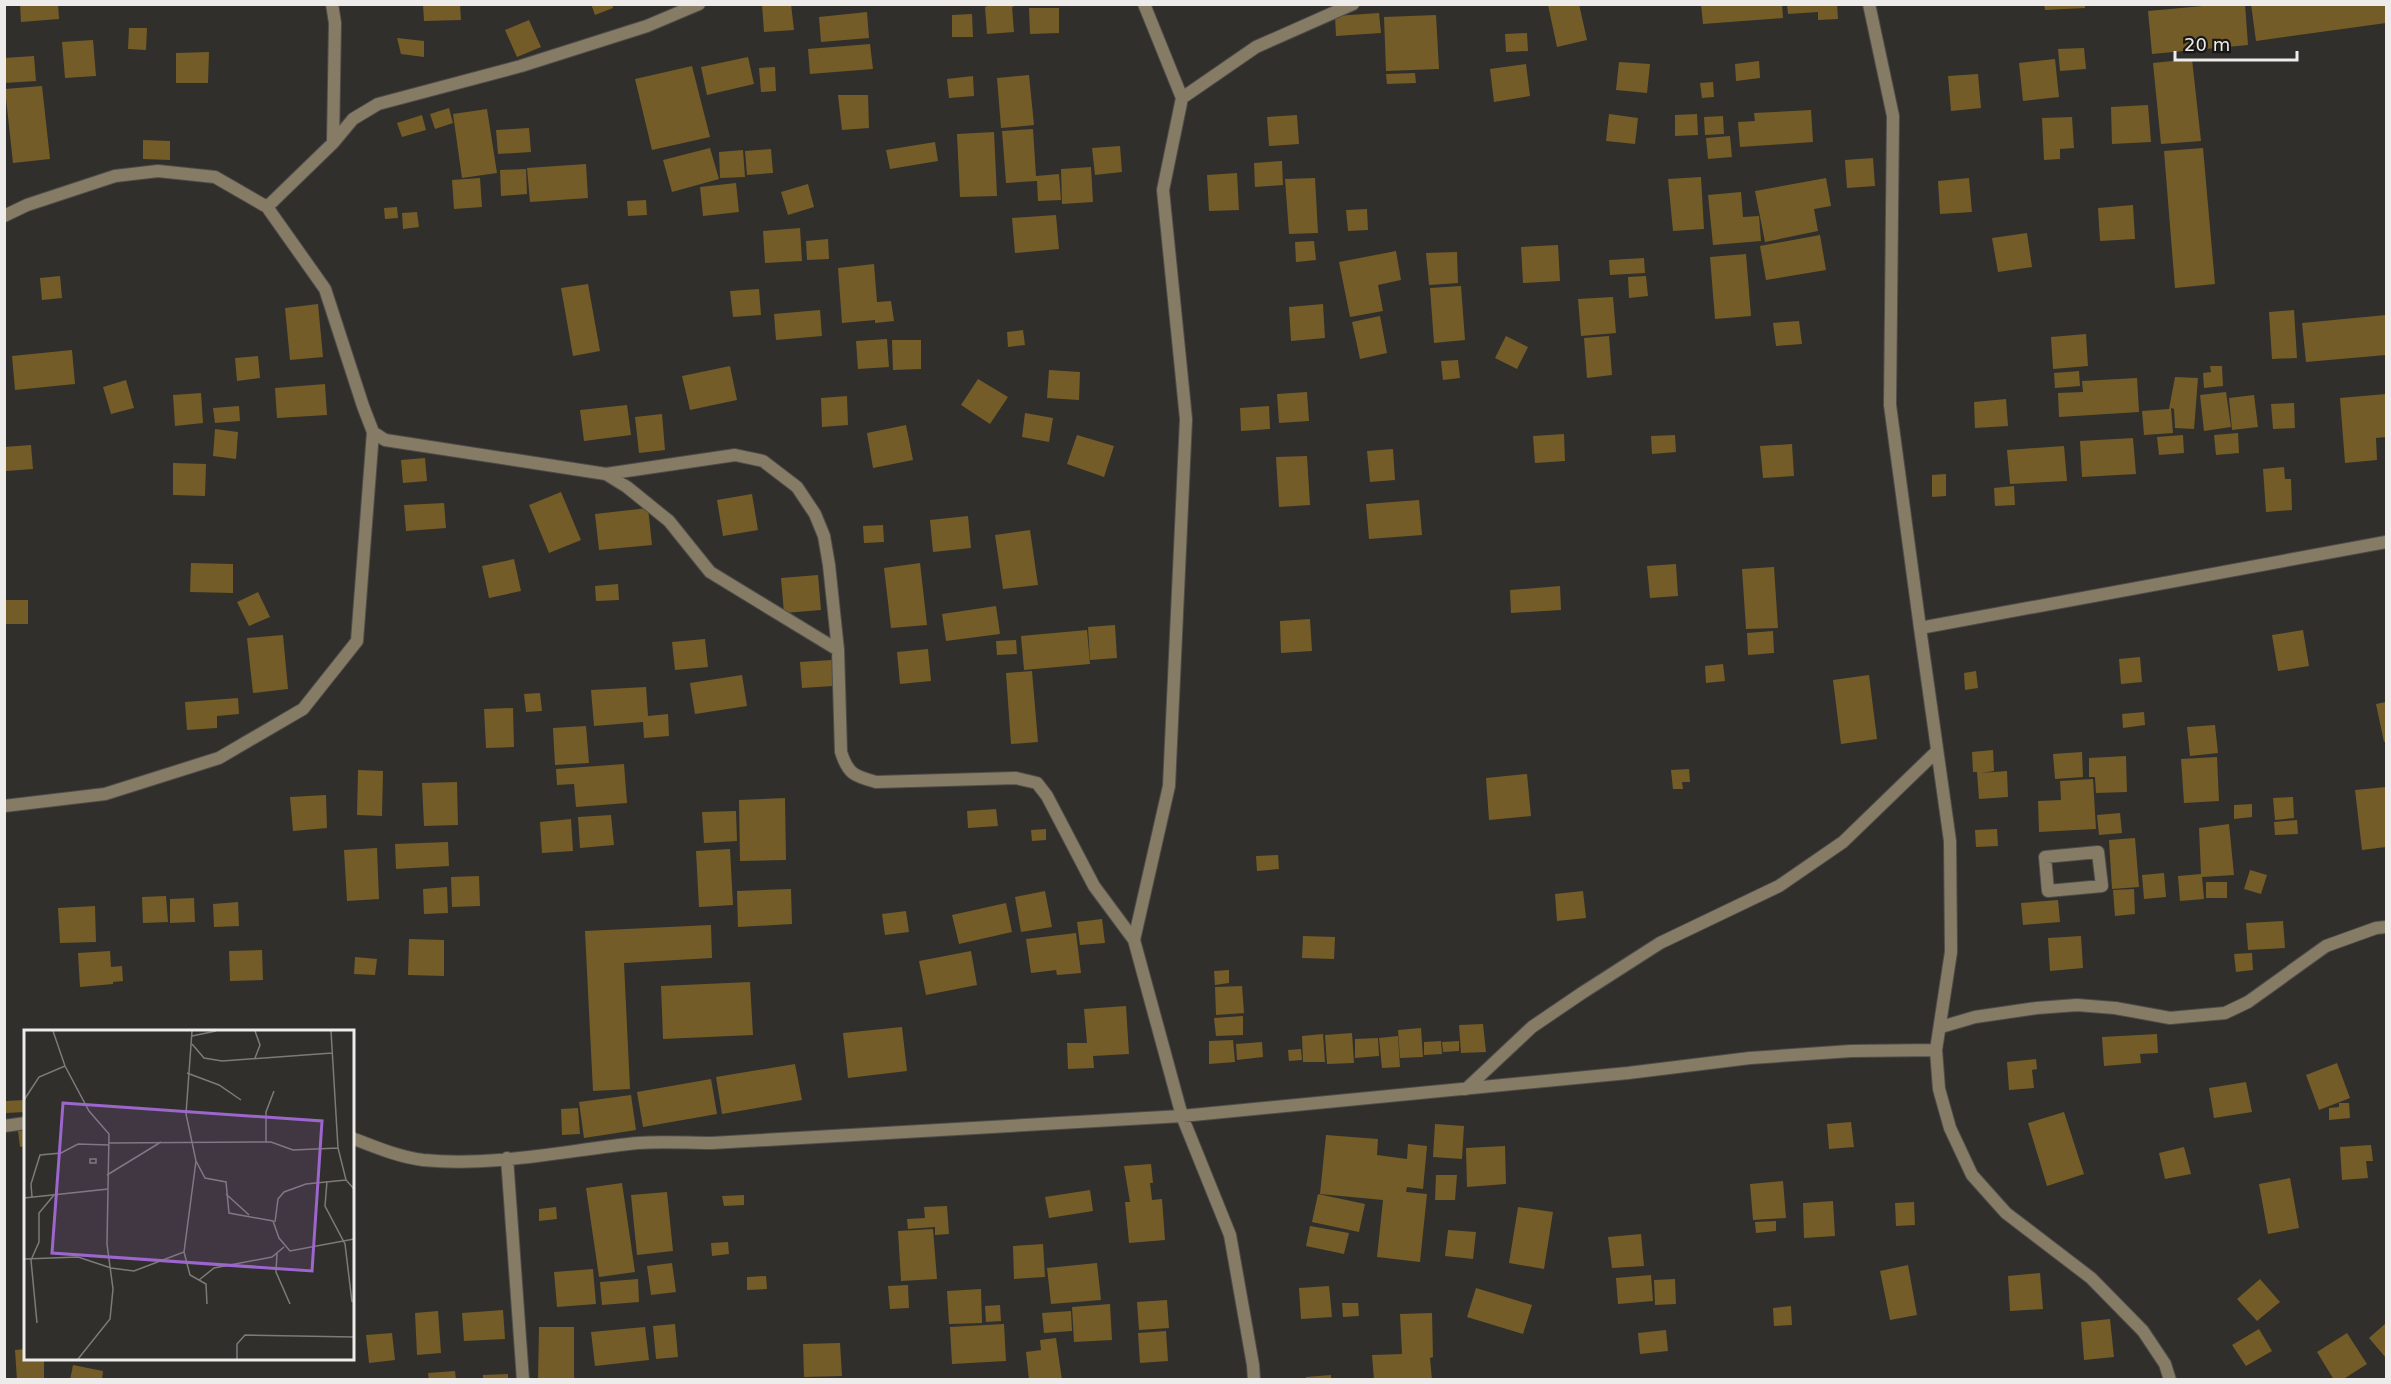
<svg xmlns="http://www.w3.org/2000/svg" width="2391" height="1384" viewBox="0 0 2391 1384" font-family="'DejaVu Sans',sans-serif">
<rect width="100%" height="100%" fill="#312f2c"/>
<path fill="#735c27" d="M20,4h38l1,15 -38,3z
M423,4h37l1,16 -37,1z
M591,4h21l1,4 -18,7z
M762,4h29l3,26 -30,2z
M994,4h26l-8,3 2,25 -27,2 -2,-27z
M1579,4l8,36 -30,7 -9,-42z
M1701,4h81l1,14 -80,6z
M1787,4h50l1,15 -20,1v-8l-30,2z
M2044,4h41v4l-40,2z
M2225,4h20l3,41 -96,9 -4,-43z
M2251,4h135v19l-130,18z
M1029,8h30v25l-29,1z
M867,12l2,26 -48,4 -2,-25z
M1379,13l2,20 -45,3 -1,-20z
M972,14l1,23h-21v-22z
M1436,15l3,54 -53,2 -2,-54z
M529,20l12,27 -24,10 -12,-27z
M129,28h18l-1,22 -18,-1z
M1527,33l1,18 -22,1 -1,-18z
M397,38l27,3v16l-23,-3z
M93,40l3,36 -31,2 -3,-36z
M870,44l3,25 -63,5 -2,-25z
M2084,48l2,21 -26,2 -2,-22z
M209,52l-1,31h-32v-30z
M34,56l2,25 -32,2v-25z
M748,57l6,27 -47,11 -6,-28z
M2055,59l4,38 -36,4 -4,-38z
M2192,59l9,82 -40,3 -8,-81z
M1759,61l1,17 -24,3 -1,-17z
M1619,62l31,2 -3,29 -31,-3z
M1526,64l4,32 -36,6 -4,-33z
M692,66l18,71 -58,13 -17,-71z
M775,67l1,24 -15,1 -2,-24z
M1415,73l1,10 -29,1 -1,-10z
M1978,74l3,34 -30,3 -3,-35z
M1029,75l5,50 -33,3 -4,-50z
M973,76l1,20 -25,2 -2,-19z
M1713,82l1,15 -12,1 -2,-15z
M42,86l8,73 -37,4 -8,-74z
M838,95h30l1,33 -27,2z
M2148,105l3,37 -39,2 -1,-37z
M449,108l4,15 -18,6 -5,-15z
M487,109l10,64 -35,5 -9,-64z
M1811,110l2,32 -73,5 -2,-25 17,-1 -1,-8z
M1609,114l29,4 -3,26 -29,-3z
M1697,114l1,21 -23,1v-21z
M422,115l4,15 -24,7 -5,-14z
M1297,115l2,29 -30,2 -2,-29z
M1723,116l1,18 -19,1 -1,-18z
M2072,117l2,31 -14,1v10l-16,1 -2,-42z
M529,128l2,24 -33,2 -2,-24z
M1033,129l3,47 23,-2 2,26 -23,1 -1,-20 -31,2 -4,-52z
M994,132l3,64 -37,1 -3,-63z
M1730,136l2,21 -24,2 -2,-21z
M143,140l27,1v19l-27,-1z
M935,142l3,19 -48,8 -4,-19z
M1120,146l2,26 -27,3 -3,-27z
M710,148l9,31 -47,13 -9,-32z
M2203,148l12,136 -40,4 -11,-137z
M771,149l2,24 -26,2 -2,-24z
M743,150l2,27 -25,1 -1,-26z
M1873,158l2,28 -28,2 -2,-28z
M1282,161l1,24 -28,2 -1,-24z
M586,164l2,34 -58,4 -3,-34z
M1091,167l2,35 -31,2 -1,-35z
M526,169l1,25 -26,2 -1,-26z
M1237,173l2,37 -30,1 -2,-36z
M1701,177l3,52 -31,2 -5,-52z
M480,178l2,29 -28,2 -2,-29z
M1315,178l3,55 -29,1 -4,-55z
M1826,178l5,28 -17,3 4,22 -53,11 -10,-51z
M1969,178l3,34 -32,2 -2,-33z
M736,183l3,29 -36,4 -3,-29z
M808,184l6,23 -26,8 -7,-23z
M1741,192l2,25 16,-1 2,25 -48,4 -5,-50z
M646,200l1,15 -19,1 -1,-15z
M2133,205l2,34 -35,2 -2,-33z
M397,207l1,11 -13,1 -1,-11z
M1367,209l1,21 -20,1 -2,-21z
M417,212l2,15 -16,2 -1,-16z
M1056,215l3,34 -44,4 -3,-35z
M800,228l2,33 -37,2 -2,-32z
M2027,233l5,34 -34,5 -6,-34z
M1820,235l6,35 -60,10 -6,-34z
M828,239l1,20 -22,1 -1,-19z
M1314,241l2,19 -20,2 -1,-20z
M1558,245l2,36 -37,2 -2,-36z
M1396,251l5,29 -23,5 5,26 -33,6 -11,-55z
M1457,252l1,31 -29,2 -3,-32z
M1746,254l5,62 -36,3 -5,-62z
M1644,258l1,15 -35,2 -1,-15z
M874,264l3,38 14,-1 3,20 -19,2v-3l-33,3 -4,-55z
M60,276l2,22 -20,2 -2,-22z
M1646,276l2,20 -19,2 -1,-21z
M588,284l12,67 -27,5 -12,-68z
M1461,286l4,54 -31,3 -4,-55z
M759,289l2,26 -28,2 -3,-26z
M1613,297l3,36 -35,3 -3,-37z
M318,304l5,53 -33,3 -5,-52z
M1323,304l2,34 -34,3 -2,-34z
M820,310l2,26 -46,4 -2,-26z
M2294,310l3,48 -25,1 -3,-47z
M2386,315v40l-80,7 -4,-39z
M1380,316l7,37 -27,6 -8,-37z
M1799,321l3,23 -26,2 -3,-23z
M1023,330l2,15 -17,2 -1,-15z
M2086,334l2,32 -35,3 -2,-32z
M1506,336l22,11 -11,22 -22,-11z
M1609,336l3,39 -25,3 -3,-40z
M887,339l2,28 -31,2 -2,-28z
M892,340h29v29l-28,1z
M72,350l3,34 -60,6 -3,-34z
M258,356l2,22 -23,3 -2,-23z
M1458,360l2,18 -17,2 -2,-19z
M730,366l7,34 -47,10 -8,-34z
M2210,366h12l1,20 -19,2 -1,-15 8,-1z
M1049,370l31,2 -1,28 -32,-2z
M2079,371l1,15 -25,2 -1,-15z
M2175,377l23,1 -4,51 -19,-1 -1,-19 -3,-1 2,25 -29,2 -2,-24 27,-2z
M2137,378l2,34 -80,5 -1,-24 25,-1 -1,-11z
M978,379l30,18 -18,27 -29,-19z
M126,380l8,28 -23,6 -8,-27z
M325,384l2,31 -50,3 -2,-30z
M1307,392l2,29 -30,2 -2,-29z
M2226,392l5,35 -27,4 -4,-36z
M201,393l2,30 -28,3 -2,-31z
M2386,394v43l-10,1 1,22 -32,3 -5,-65z
M2254,395l4,32 -26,3 -3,-32z
M847,396l1,29 -26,2 -1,-29z
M2006,399l2,27 -33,2 -1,-26z
M2294,403l1,25 -22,1 -2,-25z
M627,405l4,30 -47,6 -4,-31z
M239,406l1,15 -25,2 -2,-15z
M1269,406l1,23 -29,2 -1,-23z
M1025,413l28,5 -4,24 -27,-5z
M662,414l3,36 -26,3 -4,-36z
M906,425l7,35 -40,8 -6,-35z
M215,429l23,3 -2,27 -23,-3z
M2238,433l1,20 -23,2 -2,-20z
M1564,434l1,27 -30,2 -2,-27z
M1077,435l37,11 -10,31 -37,-13z
M1675,435l1,17 -24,2 -1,-18z
M2183,435l1,18 -25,2 -2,-18z
M2133,438l3,36 -54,3 -2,-36z
M1792,444l2,32 -31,2 -3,-32z
M31,445l2,24 -27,2 -2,-24z
M2064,446l3,35 -57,3 -3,-34z
M1393,449l2,31 -25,2 -3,-31z
M1307,456l3,49 -31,2 -3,-50z
M425,458l2,23 -24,2 -2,-23z
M173,463l33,1 -1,32 -32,-1z
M2284,467l1,12h6l1,31 -26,2 -3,-43z
M1946,474v22l-14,1v-22z
M2014,486l1,19 -20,1 -1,-18z
M561,492l20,48 -32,13 -20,-48z
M752,494l6,36 -35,6 -6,-36z
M1419,500l3,35 -53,4 -3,-35z
M444,503l2,25 -40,3 -2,-26z
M648,508l4,37 -53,5 -4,-36z
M968,516l3,32 -38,4 -3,-32z
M883,525l1,17 -20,1 -1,-17z
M1030,530l8,55 -35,4 -8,-54z
M514,559l7,32 -32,7 -7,-32z
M191,563l42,1v29l-43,-1z
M920,563l7,62 -36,3 -7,-60z
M1676,564l2,32 -28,2 -3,-32z
M1774,567l4,61 -32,1 -4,-60z
M818,575l3,35 -37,3 -3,-35z
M618,584l1,16 -23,1 -1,-15z
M1560,586l1,24 -50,3 -1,-23z
M258,592l12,25 -21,9 -12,-24z
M4,600h24v24h-24z
M996,606l4,28 -54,7 -4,-27z
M1310,619l2,32 -31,2 -1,-32z
M1115,625l2,33 -27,2 -2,-33z
M1087,630l3,34 -66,6 -3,-34z
M2303,630l6,36 -31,5 -6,-36z
M1773,631l1,22 -26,2 -1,-22z
M283,635l5,54 -35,4 -6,-55z
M705,639l3,28 -33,3 -3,-28z
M1016,640l1,14 -20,1 -1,-14z
M928,649l3,32 -31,3 -3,-32z
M2140,657l2,25 -21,2 -2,-25z
M832,660l1,26 -31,2 -2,-26z
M1723,664l2,17 -19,2 -1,-17z
M1032,671l6,71 -27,2 -5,-71z
M1976,671l2,17 -13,2 -1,-17z
M742,675l5,31 -52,8 -5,-31z
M1869,675l8,64 -36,5 -8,-64z
M646,687l2,29 20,-2 1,22 -25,2 -1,-16 -49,4 -3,-36z
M540,693l2,18 -16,1 -2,-18z
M238,698l1,16 -22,2v12l-30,2 -2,-28z
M2386,702v39l-2,1 -8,-38z
M513,708l1,39 -28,1 -2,-39z
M2144,712l1,13 -22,3 -1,-14z
M2215,725l3,28 -28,3 -3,-29z
M586,726l3,37 -34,2 -2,-37z
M1993,750l1,21 -13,2 26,-2 1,26 -29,2 -2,-27h-4l-1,-20z
M2082,752l1,25 -28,2 -2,-25z
M2126,756l1,36 -31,1 -1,-16h-6v-19z
M2217,757l2,44 -35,2 -3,-44z
M624,764l3,39 -51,4 -2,-23 -17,1 -1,-16z
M1689,769l1,13h-8l1,7h-10l-2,-19z
M358,770l25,1 -1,45 -25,-1z
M1527,774l4,42 -42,4 -3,-42z
M2093,779l3,50 -57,3 -1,-31 23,-1 -1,-19z
M457,782l1,43 -34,1 -2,-43z
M2386,787v60l-24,3 -7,-60z
M326,795l1,33 -34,3 -3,-34z
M2293,797l1,21 -19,2 -2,-22z
M785,798l1,62 -46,1 -1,-61z
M2252,804v13l-18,2v-14z
M996,809l2,17 -30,2 -1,-17z
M736,811l1,30 -33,2 -2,-31z
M2120,813l2,20 -23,2 -2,-20z
M611,815l3,30 -34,3 -2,-31z
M571,819l2,32 -31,2 -2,-31z
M2297,820l1,14 -23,1 -1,-13z
M2229,824l5,51 -32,2 2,22 -24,2 -2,-25 23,-2 -2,-46z
M1046,829v11l-14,1 -1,-11z
M1997,829l1,17 -22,1 -1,-17z
M2135,838l4,49 -27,2 -3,-49z
M448,842l1,24 -53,3 -1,-25z
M377,848l2,51 -32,2 -3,-51z
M730,849l3,56 -34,2 -3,-56z
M1278,855l1,14 -22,2 -1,-15z
M2250,870l17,5 -6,19 -17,-5z
M2164,873l2,24 -22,2 -2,-24z
M479,876l1,30 -28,1 -1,-30z
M2206,882h21v16h-21z
M447,887l1,26 -24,1 -1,-25z
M791,889l1,35 -54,3 -1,-36z
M2134,889l1,25 -20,2 -2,-26z
M1045,891l7,36 -31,5 -6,-35z
M1583,891l3,27 -29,3 -2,-27z
M166,896l2,26 -25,1 -1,-26z
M194,898l1,24 -25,1v-24z
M2058,900l2,22 -37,3 -2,-22z
M238,902l1,24 -25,1 -1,-23z
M1006,903l6,29 -53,12 -7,-29z
M95,906l1,36 -36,1 -2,-35z
M906,911l3,21 -24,3 -3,-21z
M1102,919l3,24 -25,2 -3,-23z
M2283,921l2,27 -37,2 -2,-27z
M711,925l1,33 -88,5 6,126 -37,2 -8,-160z
M1076,933l5,40 -24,2 -1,-5 -25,3 -5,-34z
M1303,936l32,1 -1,22 -32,-1z
M2081,936l2,32 -33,3 -2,-33z
M409,939l35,1v36l-36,-1z
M262,950l1,30 -33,1 -1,-30z
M110,951l1,16 11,-1 1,15 -10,1v2l-33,3 -2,-34z
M971,951l6,34 -51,10 -7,-34z
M2252,953l1,17 -17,2 -2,-18z
M355,957l22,2 -2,16 -21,-1z
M1229,970v13l-14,2 -1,-14z
M750,982l3,53 -90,4 -2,-53z
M1242,986l2,27 -28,2 -1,-28z
M1126,1006l3,48 -36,2 1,12 -26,1 -1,-26h20l-3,-34z
M1243,1016v19l-27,1 -2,-18z
M1483,1024l3,28 -25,1 -2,-28z
M902,1027l5,44 -59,7 -5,-45z
M1421,1028l2,29 -23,1 -2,-28z
M1352,1033l2,30 -27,1 -2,-29z
M1323,1034l2,28h-22l-1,-26z
M2157,1034l1,19 -18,1 1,9 -37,3 -2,-29z
M1398,1036l2,31 -18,1 -3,-30z
M1378,1038l1,18 -24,2v-19z
M1233,1040l2,22 -26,2v-23z
M1441,1041l1,13 -18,1v-13z
M1459,1041v10l-16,1 -1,-10z
M1262,1042l1,15 -26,3 -1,-16z
M1301,1049l1,11 -13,1 -1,-11z
M2036,1059l1,10 -5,1 2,18 -25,2 -2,-28z
M2337,1063l13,35 -31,12 -13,-35z
M795,1064l7,36 -80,14 -6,-37z
M711,1079l6,35 -74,13 -6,-35z
M2246,1082l6,30 -38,6 -5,-30z
M631,1095l5,35 -52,8 -5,-36z
M24,1100l1,12 -19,1 -1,-12z
M2339,1103h10l1,15 -21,2v-12l10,-1z
M578,1108l2,26 -18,1 -1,-26z
M2064,1112l20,62 -37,12 -19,-63z
M1851,1122l3,25 -25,2 -2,-25z
M1435,1124l29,2 -2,33 -29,-2z
M18,1131h8v15l-6,1z
M1326,1135l52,4 -1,16 30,4 1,-15 19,2 -4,43 -16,-2 -1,5 21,2 -7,68 -43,-5 6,-57 -63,-6z
M2371,1145l2,16h-7l2,17 -26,2 -2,-33z
M1505,1146l1,38 -39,3 -1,-39z
M2184,1147l7,27 -26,5 -6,-26z
M1151,1164l2,19h-3l2,17 10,-1 3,41 -36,3 -4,-41h5l-6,-36z
M1436,1175h21l-2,25h-20z
M2290,1178l9,50 -31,6 -9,-50z
M1783,1181l3,37 -33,2 -3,-36z
M622,1183l13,89 -36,5 -13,-89z
M1090,1190l3,21 -44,7 -4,-21z
M667,1192l6,59 -36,4 -6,-60z
M1318,1194l47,10 -6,28 -47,-10z
M744,1195v10l-20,1 -2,-10z
M1833,1201l2,35 -31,2 -1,-35z
M1914,1202l1,23 -19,1 -1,-23z
M947,1206l2,28 -14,1v-8l-27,2 -1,-10 18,-1 -1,-11z
M556,1207l1,12 -18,2v-12z
M1518,1207l35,5 -9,57 -35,-6z
M1776,1221v10l-20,2 -1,-11z
M1310,1226l39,7 -5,21 -38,-8z
M933,1229l4,50 -36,2 -3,-50z
M1448,1230l28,2 -3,27 -28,-3z
M1641,1234l3,32 -32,2 -4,-31z
M728,1242l1,12 -17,2 -1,-13z
M1043,1244l2,33 -31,2 -1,-33z
M672,1263l4,29 -25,3 -4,-29z
M1097,1263l4,37 -50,4 -4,-36z
M1908,1265l9,50 -27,5 -10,-49z
M593,1269l3,35 -39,3 -3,-35z
M2040,1273l3,36 -33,2 -2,-35z
M1651,1275l2,26 -35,3 -2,-26z
M766,1276l1,13 -20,1v-13z
M638,1279l1,23 -37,3 -2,-23z
M1675,1279l1,25 -21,1 -1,-25z
M2260,1279l20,23 -23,19 -20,-22z
M908,1285l1,23 -19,1 -2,-23z
M1329,1286l3,31 -31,2 -2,-31z
M1476,1288l56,17 -9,29 -56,-17z
M981,1289l1,34 -33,1 -2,-33z
M1167,1300l2,28 -30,2 -2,-28z
M1342,1303h16l1,13 -16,1z
M1110,1304l2,36 -38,2 -2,-35z
M1000,1305l1,16 -15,1 -1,-16z
M1791,1306l1,19 -18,1 -1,-18z
M503,1310l2,29 -41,2 -2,-28z
M438,1311l3,42 -24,2 -2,-42z
M1071,1311l1,20 -28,2 -2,-20z
M1432,1313l1,44 -3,1 2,22h-58l-2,-25 30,-1 -2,-40z
M2110,1319l4,38 -30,3 -3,-38z
M2386,1323v35l-17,-20z
M675,1324l3,33 -22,2 -3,-33z
M1004,1324l2,37 -54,3 -2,-37z
M539,1327h35v53h-36z
M645,1327l4,33 -54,6 -4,-34z
M2259,1329l13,22 -26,15 -14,-21z
M1666,1330l2,21 -28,3 -2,-21z
M1166,1331l2,30 -28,2 -2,-30z
M392,1333l3,27 -26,3 -3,-28z
M2347,1333l20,31 -25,16h-8l-17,-28z
M1056,1338l6,42h-33l-3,-28 15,-2 -1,-10z
M840,1343l2,33 -38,1 -1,-33z
M26,1349v9h18v22h-27l-2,-30z
M73,1365l30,6 -1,9h-32z
M455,1371l1,9h-27l-1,-7z
M508,1374v6h-25v-5z
M1331,1375v5h-25v-3z"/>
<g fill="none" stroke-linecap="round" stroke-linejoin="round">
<g stroke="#4f4d4a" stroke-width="14">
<path id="minor" d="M332,4l3,19 -2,120
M1144,4l38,94
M1869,4l24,112 -3,289 30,223
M267,207l66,-64 20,-24 25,-15 143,-38 126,-40 52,-22
M4,216l23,-11 88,-29 43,-5 57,6 52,30 58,82 38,117 10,26 12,8 221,34 129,-19 28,6 34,26 18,27 9,22 5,29 9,85 3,102c7,22 13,24 35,30l140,-4 21,5 10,13 47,90 40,54
M606,474l21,13 42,34 41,51 128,78
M4,806l101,-12 114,-36 84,-49 54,-68 16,-209
M2098,852l4,34 -54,5 -3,-34z
M1941,1027l34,-10 62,-9 40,-3 38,3 55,10 55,-5 23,-11 78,-56 50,-18 10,-1
M1466,1089l66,-62 50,-34 78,-50 119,-57 64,-44 94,-91
M4,1126l22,-3
M352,1138c23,9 47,19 71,22 72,7 144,-10 215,-17 24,-2 50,0 74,0l470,-27 446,-43 122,-15 101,-7 85,-1
M507,1158l16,222
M1254,1380l-1,-15 -23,-130 -48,-119 -48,-176 35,-154 17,-367 -23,-229 19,-92 74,-51 97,-43
M2170,1380l-5,-16 -22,-33 -52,-53 -85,-65 -34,-38 -22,-47 -11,-39 -3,-39 15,-98 -1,-111 -30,-213 466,-86"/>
</g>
<use href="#minor" stroke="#867c66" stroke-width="12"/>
</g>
<g transform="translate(24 1030)">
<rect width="330" height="330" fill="#312f2c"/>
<path fill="none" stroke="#7c7b78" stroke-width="1.5" d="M231,1l5,14 -5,13M307,1l7,117 8,32 8,9M168,6l24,-5M168,14l12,14 18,3 110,-8M163,43l32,12 22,15M0,70l15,-23 26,-11M242,112v-30l8,-21M85,113l162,-1 22,8 45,-2M66,129h6v4h-6zM172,131l9,17 21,4 3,31 44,8 6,17 11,13 64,-12M83,145l54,-33M303,151l-2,25 20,38 7,58M202,164l23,21M8,167l-1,-13 9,-29 21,-2 17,-9 31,1M0,168l84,-9 1,-55 -20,-23 -24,-45 -12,-35M251,192l3,-23 6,-7 22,-8 40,-4M160,222l6,23 16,9 1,20M253,223l-1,19 14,32M0,229l54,-2 33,11 23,3 50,-19 12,-91 -10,-47 6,-83M175,250l15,-12 58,-11 12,-10M13,293l-6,-63 8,-18v-29l15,-18M54,329l32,-40 3,-30 -6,-45 1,-55M213,329v-15l8,-9 109,2"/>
<path fill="#9d66cc" fill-opacity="0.15" stroke="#9d66cc" stroke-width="3" d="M39,73l259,18 -10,150 -260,-18z"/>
<rect width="330" height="330" fill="none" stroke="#edecea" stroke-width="3"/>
</g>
<rect width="2391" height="1384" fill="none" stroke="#edecea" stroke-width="12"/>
<path d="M2175 51v9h122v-9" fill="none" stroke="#edecea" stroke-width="3"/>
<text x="2184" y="51" font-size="18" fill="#edecea" stroke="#181716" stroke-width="4.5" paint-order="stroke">20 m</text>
</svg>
